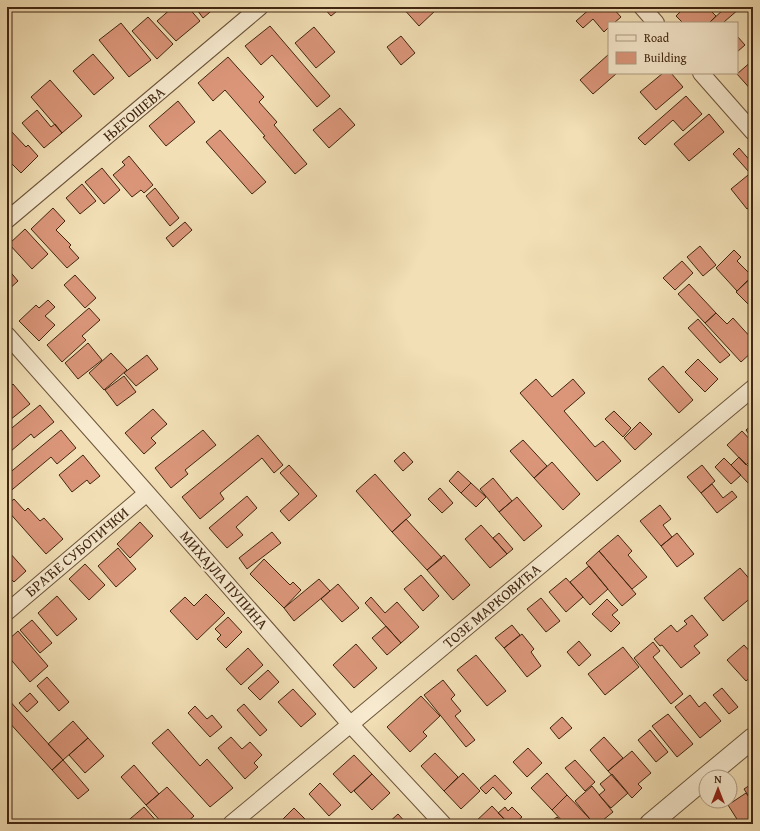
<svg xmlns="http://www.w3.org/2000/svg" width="760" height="831" viewBox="0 0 760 831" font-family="'Gentium Book Plus',serif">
<rect width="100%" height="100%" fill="#f2dfb5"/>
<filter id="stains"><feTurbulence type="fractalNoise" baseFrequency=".005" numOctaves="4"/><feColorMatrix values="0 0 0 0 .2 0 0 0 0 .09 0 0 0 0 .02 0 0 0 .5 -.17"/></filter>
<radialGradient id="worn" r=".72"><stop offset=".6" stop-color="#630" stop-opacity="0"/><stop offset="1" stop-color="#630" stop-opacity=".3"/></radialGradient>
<path fill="#db967a" stroke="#412611" d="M173,7h15l12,14 -24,20 -19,-20z
M195,7h21l-13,11z
M323,7h19l-11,9z
M402,7h32l2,3 -17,16z
M592,7h20l9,10 -7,6h-5v4l-5,5 -11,-13 -10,9 -7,-7z
M685,7h22l9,9 -7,7h-26l-7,-7z
M726,7h12l1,2 -15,13 1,1h-16z
M148,17l25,27 -16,15 -25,-28z
M121,23l30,37 -22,17 -30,-37z
M270,26l60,70 -13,11 -45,-52 -11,10 -16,-19z
M314,27l21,25 -19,16 -21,-25z
M401,36l14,17 -14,12 -14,-18z
M737,36l8,9 -8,7z
M93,54l21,24 -20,17 -21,-24z
M609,54v19h8l-24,21 -13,-14z
M228,57l36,40 -5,5 18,20 -3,3 33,39 -12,10 -32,-37 2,-1 -40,-46 -12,11 -15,-18z
M753,60v32l-16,-18z
M663,73h8l12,14 -27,23 -16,-18z
M50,80l32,36 -20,17 -31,-36z
M686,96l16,18 -19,17 -10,-11 -28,25 -7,-7z
M178,101l17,21 -29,24 -17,-20z
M340,108l15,17 -26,23 -16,-18z
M37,110l14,17 4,-3 7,9 -18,15 -22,-25z
M709,114l15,18 -35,29 -15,-17z
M220,130l46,52 -14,12 -46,-52z
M11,131l15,16 2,-2 10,11 -17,17 -14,-14v-24z
M739,148l14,16v4l-4,4 -16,-18z
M129,156l24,29 -9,8 -3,-3 -9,7 -19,-22 12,-10 -3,-3z
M102,168l18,22 -16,14 -19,-22z
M753,171v34l-6,4 -16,-20z
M82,184l14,17 -16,13 -14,-16z
M155,188l24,30 -9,8 -24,-30z
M53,208l12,13 -9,9 15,15 -2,2 10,11 -12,10 -36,-39z
M185,222l7,8 -19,17 -7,-9z
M25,229l23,25 -16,15 -23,-25z
M700,246l16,19 -13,11 -16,-19z
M734,250l7,7 -4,4 15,15 -15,15 -21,-23z
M682,261l11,12 -18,17 -12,-12z
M7,268l11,13 -11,10z
M75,275l21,23 -11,10 -21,-23z
M752,277l1,1v25l-3,3 -14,-14z
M689,284l27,29 -11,10 -27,-29z
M48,300l7,7 -10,9 10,9 -16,16 -20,-20 17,-16 3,3z
M89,308l11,12 -18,16 4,4 -24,22 -15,-17z
M716,313l11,11 6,-6 20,22v11l-12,11 -36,-39z
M698,319l32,36 -10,8 -32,-35z
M88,343l14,17 -24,19 -13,-16z
M111,353l16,17 -23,20 -15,-17z
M147,355l11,14 -22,17 -12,-13z
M698,359l20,20 -13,13 -20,-20z
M663,366l30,34 -14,13 -31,-34z
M124,376l12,16 -19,14 -12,-16z
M536,379l16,18 21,-18 12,14 -21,18 31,36 8,-6 18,20 -24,20 -77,-88z
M13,384l17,20 -20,16 -3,-3v-27z
M40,405l14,17 -20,16 -3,-4 -20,17 -4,-5v-14z
M153,409l14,15 -16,14 5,5 -12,11 -19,-21z
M614,411l17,17 -8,9 -18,-18z
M640,422l12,12 -17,16 -11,-12z
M753,424v16l-7,-10z
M61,430l15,18 -19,16 -6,-7 -44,37v-19z
M203,430l13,15 -31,25 3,4 -17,14 -16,-20z
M742,431l11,12v15l-7,7 -19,-20z
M258,435l25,30 -9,8 -12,-15 -42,35 4,6 -24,20 -18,-22z
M523,440l24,26 -13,12 -24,-27z
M404,452l9,10 -10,9 -9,-10z
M83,455l17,21 -10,8 -3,-4 -15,12 -13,-17z
M739,457l14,14v7l-5,5 -17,-18z
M724,458l17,17 -10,9 -16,-17z
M552,462l28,32 -17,16 -29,-32z
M289,465l28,31 -28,25 -9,-10 19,-17 -19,-21z
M702,465l13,16 -14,12 -14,-16z
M458,471l13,12 -10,10 -12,-12z
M375,474l36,41 -19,17 -36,-41z
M493,478l19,23 -13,11 -19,-23z
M471,483l15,14 -10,10 -15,-14z
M712,484l11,14 9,-7 5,6 -20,16 -16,-20z
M440,488l13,15 -11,10 -14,-14z
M247,496l10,12 -21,19 7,8 -16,13 -18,-20z
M517,497l25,29 -18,15 -25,-29z
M14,499l11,12 3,-3 12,13 4,-3 19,21 -17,15 -39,-44v-5z
M660,505l11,14 -8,6 9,12 -11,9 -21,-25z
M406,519l36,39 -15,12 -35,-38z
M140,522l13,14 -23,22 -13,-14z
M481,525l26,29 -17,14 -25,-29z
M272,532l9,11 -34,26 -8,-11z
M499,533l14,16 -6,5 -14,-16z
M677,533l17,21 -17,13 -16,-21z
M618,535l14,16 -4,4 19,22 -15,12 -33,-38z
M118,548l18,21 -20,18 -18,-21z
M599,551l37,43 -14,12 -36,-43z
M9,552l17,19 -12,11 -7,-7v-22z
M444,555l26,30 -17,15 -26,-30z
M264,559l26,26 3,-3 8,8 -17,18 -34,-34z
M85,564l20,21 -16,15 -20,-21z
M589,566l19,23 -18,16 -20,-23z
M740,568l13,15v13l-30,25 -19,-23z
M421,575l18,21 -16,15 -19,-22z
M566,578l17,19 -17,15 -17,-20z
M319,579l11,12 -36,30 -10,-13z
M338,584l21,24 -17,14 -21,-23z
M206,594l19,19 -28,27 -27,-29 15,-14 9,9z
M57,596l20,23 -20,17 -19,-23z
M371,597l14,16 12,-11 22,25 -18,16 -36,-40z
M541,598l19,23 -14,11 -19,-23z
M607,599l11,11 -6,5 8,8 -9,9 -19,-18z
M692,615l16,20 -14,11 6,7 -19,15 -19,-23 -2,1 -6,-7 17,-14 6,7 10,-8 -3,-3z
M228,617l14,15 -16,16 -9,-9 4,-4 -6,-6z
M32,620l20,23 -12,10 -20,-23z
M512,625l8,10 -16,13 -9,-10z
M386,626l15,17 -14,12 -15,-17z
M18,631l30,35 -18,16 -23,-27v-14z
M522,634l12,15 -3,3 10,14 -14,11 -23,-29z
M579,641l12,14 -12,11 -12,-14z
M653,642l7,9 -7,6 30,37 -12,10 -37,-46z
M356,644l21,24 -23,20 -21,-23z
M744,645l9,10v20l-7,6 -19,-21z
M623,647l16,20 -34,28 -17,-21z
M248,648l15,17 -22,20 -15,-16z
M476,655l30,36 -19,15 -30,-36z
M268,670l11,12 -19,18 -12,-12z
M47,677l22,25 -10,9 -22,-25z
M443,680l12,15 -4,4 10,12 -6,5 20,24 -9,7 -42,-52z
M722,688l16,19 -9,7 -16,-19z
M293,689l23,25 -15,13 -23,-25z
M30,693l8,9 -11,10 -8,-9z
M690,695l9,12 6,-5 16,19 -21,17 -25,-31z
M421,696l19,20 -17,16 4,4 -17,16 -23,-25z
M7,698l56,62 -11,10 -45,-50z
M244,704l23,26 -7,6 -23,-26z
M195,706l12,13 5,-4 10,12 -12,10 -22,-24z
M668,714l25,30 -16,13 -25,-31z
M562,717l10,11 -13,11 -9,-11z
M73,721l15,17 -25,22 -15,-16z
M168,729l32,37 7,-7 26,29 -23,19 -58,-64z
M650,730l18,22 -12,10 -18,-22z
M231,737l11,12 8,-7 12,13 -8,8 4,4 -13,12 -27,-31z
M604,737l19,21 -15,13 -18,-21z
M88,738l16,18 -19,17 -16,-18z
M528,748l14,15 -15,14 -14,-15z
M632,751l19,22 -13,11 4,4 -10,10 -24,-27z
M435,753l23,24 -14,14 -23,-25z
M354,755l18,19 -21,19 -18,-19z
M63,760l26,30 -11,9 -26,-29z
M575,760l20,22 -10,9 -20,-23z
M134,765l25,29 -13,11 -25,-28z
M463,773l17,18 -19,18 -17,-18z
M547,773l20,22 -15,15 -21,-22z
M372,774l18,19 -18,17 -18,-19z
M612,774l16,19 -17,15 -12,-13 6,-5 -5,-6z
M495,775l17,18 -7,7 -12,-13 -7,7 -6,-6z
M320,783l21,22 -12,11 -20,-22z
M753,783v20l-9,-14z
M592,786l21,26 -15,12h-4l-19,-23z
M167,787l27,29 -9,8h-22l-17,-19z
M746,793l7,10v21h-13l-12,-19z
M567,795l24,25 -4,4h-22l-13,-14z
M492,806l17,18h-36z
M144,807l15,17h-35z
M505,807l3,4 4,-4 10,10 -8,7h-5l-11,-11z
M294,808l16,16h-32z
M398,814l9,10h-20z
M557,817l6,7h-15z"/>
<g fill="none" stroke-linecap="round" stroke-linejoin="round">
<g stroke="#6d543a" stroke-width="18">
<path id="minor" d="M642,7l14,16
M701,73l52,59
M7,220l253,-213
M7,335l140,158 203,231 93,100
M7,612l140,-119
M231,824l522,-436"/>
</g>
<g stroke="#6d543a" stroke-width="22">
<path id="tertiary" d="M706,777l47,-39
M650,824l56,-47"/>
</g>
<use href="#minor" stroke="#f7eacf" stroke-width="16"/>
<use href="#tertiary" stroke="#f7eacf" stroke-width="20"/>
</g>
<g text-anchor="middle" stroke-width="4" stroke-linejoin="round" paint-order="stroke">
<g font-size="15" fill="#412611" stroke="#f7eacf">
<text transform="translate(134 114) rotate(-40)" y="5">ЊЕГОШЕВА</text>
<text transform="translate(77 552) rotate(-40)" y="5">БРАЋЕ СУБОТИЧКИ</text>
<text transform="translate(224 580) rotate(49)" y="5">МИХАЈЛА ПУПИНА</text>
<text transform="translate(492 606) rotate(-40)" y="5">ТОЗЕ МАРКОВИЋА</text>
</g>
</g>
<rect width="760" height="831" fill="none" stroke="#f2dfb5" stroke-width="24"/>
<rect x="8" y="8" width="744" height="815" fill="none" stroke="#412611" stroke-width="2"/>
<rect x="12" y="12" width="736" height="807" fill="none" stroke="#412611"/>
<rect x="608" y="22" width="130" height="52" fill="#f7eacf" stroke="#ae9c83"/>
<rect x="616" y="35" width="20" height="6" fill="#f7eacf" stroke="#ae9c83"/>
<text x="644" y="42" font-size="12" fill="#412611">Road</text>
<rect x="616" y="52" width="20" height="12" fill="#db967a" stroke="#ae9c83"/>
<text x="644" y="62" font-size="12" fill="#412611">Building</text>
<g transform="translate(718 789)"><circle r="19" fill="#f7eacf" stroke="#ae9c83"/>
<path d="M0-3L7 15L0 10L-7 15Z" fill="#8f2418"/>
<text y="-6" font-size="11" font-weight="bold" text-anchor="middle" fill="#412611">N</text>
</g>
<rect width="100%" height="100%" filter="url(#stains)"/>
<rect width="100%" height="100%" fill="url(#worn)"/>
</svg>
